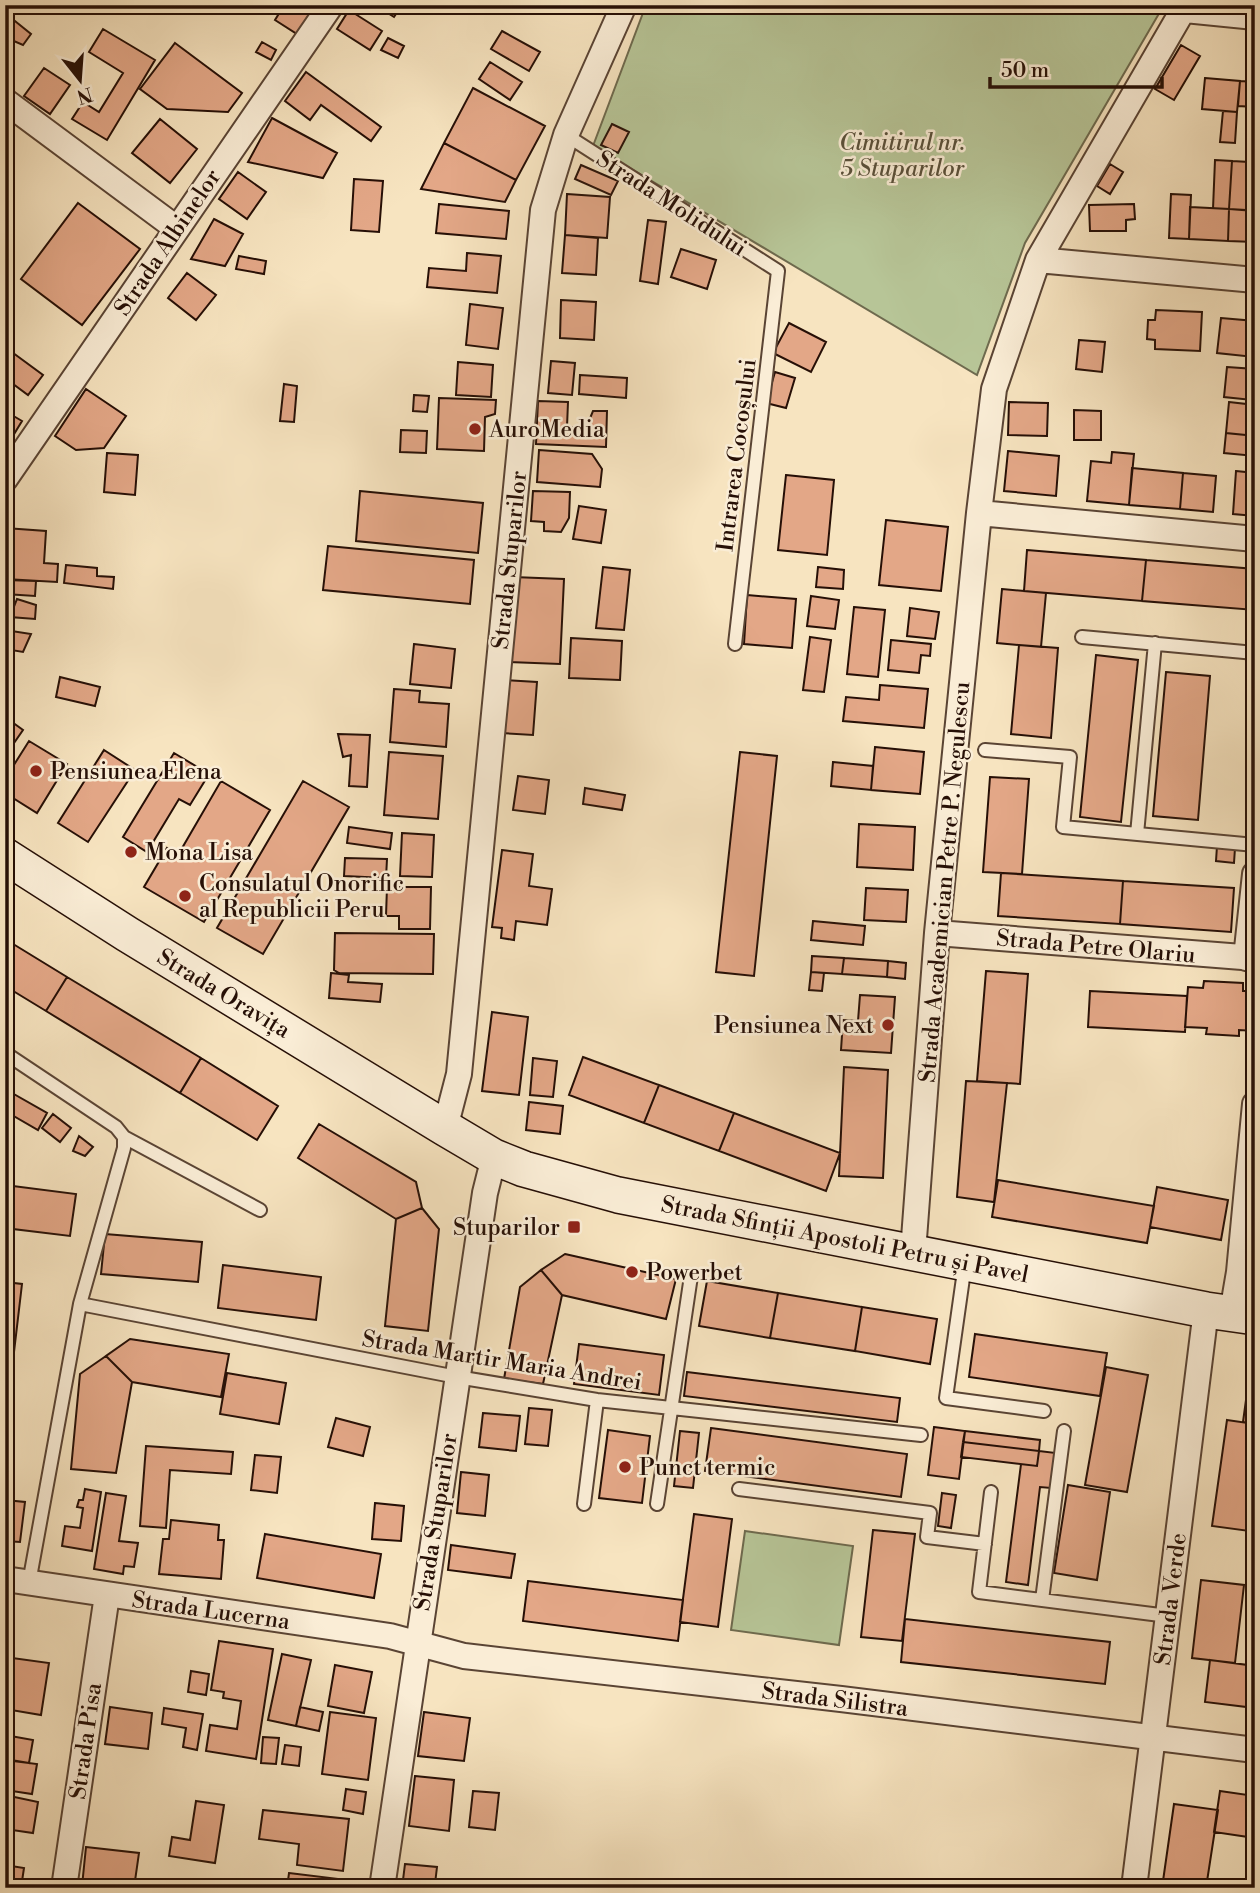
<svg xmlns="http://www.w3.org/2000/svg" width="1260" height="1893" viewBox="0 0 1260 1893" font-family="'Libre Bodoni',serif">
<rect width="100%" height="100%" fill="#f7e4c0"/>
<filter id="stains"><feTurbulence type="fractalNoise" baseFrequency=".00286" numOctaves="4"/><feColorMatrix values="0 0 0 0 .2 0 0 0 0 .09 0 0 0 0 .02 0 0 0 .5 -.17"/></filter>
<radialGradient id="worn" r=".72"><stop offset=".6" stop-color="#630" stop-opacity="0"/><stop offset="1" stop-color="#630" stop-opacity=".3"/></radialGradient>
<path fill="#b7c597" stroke="#6e6a4e" stroke-width="2" d="M646,5h518l-139,238 -48,132 -384,-229z
M745,1531l108,15 -14,99 -108,-15z"/>
<path fill="#e3a787" stroke="#260f06" stroke-width="2" d="M280,5h35l-18,29 -22,-14 8,-13z
M375,5h27l-8,12z
M349,10l33,21 -12,19 -33,-21z
M5,13l26,21 -8,11 -16,-7 -2,3z
M103,29l52,31 -48,80 -35,-21 11,-17 16,10 24,-39 -34,-21z
M502,31l38,21 -11,19 -38,-22z
M388,38l16,8 -6,12 -17,-8z
M262,42l14,8 -5,10 -15,-8z
M175,43l67,50 -14,19 -61,-3 -27,-20z
M1181,45l19,11 -26,44 -19,-11z
M490,62l32,20 -12,18 -31,-21z
M44,68l26,17 -20,29 -26,-18z
M306,72l75,55 -10,14 -50,-36 -11,15 -25,-19z
M1205,78l35,3 -3,31 -35,-3z
M1240,81l15,1v25l-17,-1z
M473,88l72,38 -29,54 -72,-37z
M1223,111l14,1 -2,31 -15,-1z
M272,118l65,35 -14,25 -75,-16z
M160,119l37,30 -27,34 -38,-30z
M612,124l17,8 -11,21 -17,-8z
M444,143l72,37 -11,22 -84,-13z
M1215,160l17,1 -3,48h-16z
M1232,161l17,1 -3,48 -17,-1z
M1110,164l13,8 -13,22 -13,-8z
M581,165l37,16 -7,14 -36,-16z
M238,172l28,20 -19,27 -28,-20z
M354,179l29,2 -4,51 -28,-2z
M567,194l43,3 -3,41 -42,-3z
M1171,194l20,1 -2,44 -20,-1z
M78,203l62,46 -58,76 -61,-46z
M439,204l70,7 -3,28 -70,-6z
M1134,204l1,15 -9,1v11h-36l-1,-26z
M1190,207l39,2 -1,32 -39,-2z
M1229,209l26,2v31l-27,-1z
M214,219l29,15 -18,32 -34,-7z
M648,220l18,2 -8,62 -18,-3z
M565,235l33,3 -2,37 -34,-2z
M681,249l35,11 -9,29 -36,-12z
M467,253l34,3 -4,37 -70,-6 2,-19 37,3z
M239,256l27,5 -2,13 -28,-5z
M187,273l29,22 -20,25 -28,-22z
M561,300l35,2 -2,38 -34,-2z
M470,304l33,4 -5,41 -32,-4z
M1156,310l46,2 -2,39 -45,-2v-9l-8,-1 1,-19h7z
M1221,318l34,3 -1,36 -37,-4z
M789,323l37,19 -15,30 -38,-19z
M1079,340l26,2 -3,30 -26,-3z
M5,347l38,28 -15,20 -23,-17z
M551,361l24,2 -3,32 -24,-2z
M458,362l35,3 -2,32 -35,-2z
M1227,367l28,2 -3,31 -28,-3z
M775,372l20,6 -9,30 -20,-5z
M580,375l47,3 -1,20 -47,-4z
M284,384l13,2 -3,36 -14,-1z
M86,389l40,27 -22,32 -28,2 -21,-14z
M414,395l15,1 -2,16 -14,-1z
M439,398l57,2 -1,14 -10,3 -1,34 -47,-2z
M538,401l30,1 -1,25 19,1 7,-17h14l-1,36 -70,-3z
M1009,402l39,1 -1,33 -39,-1z
M1229,402l26,3v31l-29,-3z
M1074,410l27,1v29h-27z
M5,411l17,10 -17,28z
M401,430l26,1 -1,22 -26,-1z
M1226,433l29,3v20l-31,-3z
M539,450l53,4 10,15 -2,18 -63,-5z
M1008,451l51,5 -3,40 -52,-5z
M1112,452l22,2 -5,51 -42,-4 4,-40 20,2z
M107,453l31,2 -3,40 -31,-3z
M1132,468l51,5 -3,36 -51,-4z
M1236,471l19,2v43l-22,-2z
M1183,473l33,3 -3,36 -33,-3z
M786,475l48,5 -7,75 -49,-5z
M360,491l123,12 -5,50 -122,-12z
M533,491l37,1 -1,26 -8,14 -17,-1v-9l-13,-1z
M579,506l27,4 -5,33 -28,-4z
M886,520l62,7 -7,64 -62,-6z
M5,528l41,3 -2,32 14,1 -1,18 -52,-3z
M328,546l146,14 -4,44 -147,-14z
M1027,550l119,10 -4,41 -118,-10z
M1146,560l109,9v41l-113,-9z
M66,565l31,3v8l17,1 -1,12 -49,-6z
M603,567l27,3 -6,60 -28,-2z
M818,567l26,3 -1,19 -27,-2z
M513,577l51,2 -4,85 -51,-2z
M5,580l31,1 -1,15 -30,-2z
M1002,589l44,4 -5,54 -44,-4z
M747,595l49,4 -4,49 -48,-4z
M811,596l28,4 -4,29 -28,-3z
M17,599l19,6 -1,14 -25,-2z
M854,607l31,3 -7,67 -31,-3z
M910,608l29,4 -4,27 -28,-3z
M5,630l26,4 -8,18 -18,-3z
M810,637l21,3 -7,52 -21,-2z
M571,638l51,3 -2,39 -51,-2z
M891,640l40,4 -1,12 -9,-1 -2,18 -31,-3z
M414,644l41,5 -4,39 -41,-4z
M1019,645l39,3 -7,90 -40,-4z
M1096,655l42,5 -17,162 -41,-5z
M1166,672l44,4 -12,144 -45,-4z
M60,677l40,10 -5,19 -39,-9z
M505,680l32,2 -4,53 -32,-2z
M880,685l48,4 -4,39 -81,-7 3,-24 33,3z
M394,689l26,2 -1,11 30,2 -3,43 -56,-5z
M12,722l11,8 -18,26v-24z
M338,734l32,1 -3,52 -18,-1 2,-31 -8,2z
M29,741l38,23 -30,49 -32,-20v-14z
M875,747l49,5 -4,42 -49,-4z
M104,750l31,20 -47,72 -30,-19z
M389,752l54,4 -5,63 -54,-4z
M740,752l37,4 -23,220 -38,-4z
M174,753l35,21 -19,31 -11,-6 -32,53 -24,-15z
M833,762l40,4 -2,24 -40,-4z
M518,776l31,4 -4,34 -32,-4z
M990,777l39,2 -7,95 -39,-2z
M221,781l49,29 -66,112 -60,-35 23,-39 11,7z
M303,781l46,26 -86,147 -46,-26z
M585,788l40,7 -3,15 -39,-6z
M859,824l56,3 -2,43 -56,-3z
M349,827l43,6 -2,16 -43,-6z
M402,833l32,2 -2,42 -32,-1z
M1217,846l18,2 -1,15 -18,-2z
M502,850l31,4 -4,32 23,3 -5,36 -31,-4 -2,19 -13,-2 1,-10 -10,-1z
M345,858l42,1 -1,19 -42,-2z
M1001,873l122,8 -3,43 -122,-8z
M1123,881l111,7 -3,44 -111,-8z
M387,887h44l-1,42h-31v-13h-13z
M866,888l42,2 -2,32 -42,-2z
M813,921l52,5 -2,19 -52,-5z
M335,933l99,1 -1,40 -94,-1 -5,-3z
M5,939l62,38 -21,34 -41,-25z
M812,956l32,2 -2,16 -31,-2z
M844,958l44,3 -1,16 -45,-3z
M888,961l18,2 -1,16 -18,-2z
M986,971l42,3 -8,110 -43,-3z
M811,972l13,1 -2,18 -13,-1z
M331,973l18,2 -1,7 34,2 -2,18 -51,-4z
M67,977l134,81 -21,35 -134,-82z
M1204,981l39,2v8h12v40l-16,-1v6l-33,-2 1,-6 -22,-1 3,-40 15,1z
M1090,991l97,5 -2,36 -97,-5z
M860,995l35,2 -4,56 -50,-3 2,-30 15,1z
M492,1012l36,5 -9,78 -37,-4z
M583,1057l76,28 -15,38 -75,-28z
M201,1058l77,48 -21,34 -77,-47z
M533,1058l24,3 -4,36 -23,-2z
M844,1067l44,3 -5,108 -44,-2z
M966,1081l41,2 -13,119 -37,-5z
M659,1085l75,28 -15,38 -75,-28z
M5,1089l42,24 -9,17 -33,-19z
M529,1102l34,4 -3,28 -34,-4z
M734,1113l106,40 -14,38 -107,-40z
M53,1114l18,14 -11,14 -18,-14z
M319,1124l97,58 6,26 -26,11 -98,-61z
M79,1136l14,11 -8,9 -12,-5z
M998,1180l156,26 -7,37 -155,-26z
M5,1185l71,9 -6,42 -65,-8z
M1157,1187l71,13 -7,40 -71,-13z
M422,1208l17,21 -11,102 -43,-5 11,-107z
M105,1234l97,8 -4,40 -97,-8z
M565,1254l111,25 -10,40 -104,-24 -21,-25z
M223,1265l98,12 -5,43 -98,-12z
M541,1270l21,25 -19,89 -39,-5 16,-92z
M707,1281l71,12 -8,45 -71,-12z
M5,1282l17,2 -10,85 -7,-1z
M778,1293l84,14 -7,44 -85,-13z
M862,1307l75,12 -7,45 -75,-13z
M975,1334l132,19 -7,43 -131,-19z
M130,1339l99,15 -8,43 -89,-15 -26,-26z
M579,1344l85,11 -5,40 -85,-11z
M106,1356l26,26 -16,91 -45,-4 9,-95z
M1106,1367l42,8 -21,117 -42,-7z
M5,1368l7,1 -7,56z
M687,1372l213,26 -3,24 -213,-26z
M227,1373l59,10 -7,41 -59,-10z
M1249,1378l6,1v45l-12,-2z
M529,1408l23,2 -4,36 -23,-2z
M483,1413l37,3 -4,35 -37,-4z
M336,1418l34,9 -7,29 -35,-9z
M1227,1420l28,4v67l-6,40 -37,-5z
M934,1427l31,4 -6,48 -31,-4z
M711,1428l196,26 -6,43 -196,-26z
M608,1430l42,6 -8,67 -43,-5z
M680,1431l19,2 -6,55 -19,-2z
M965,1431l75,9 -1,11 -76,-9z
M963,1442l76,9 -2,15 -76,-9z
M146,1446l87,6 -2,22 -61,-4 -4,58 -26,-2z
M1039,1451l17,2 -5,35 -11,-1 -12,98 -22,-3 15,-118 16,2z
M255,1455l26,2 -4,36 -26,-3z
M461,1472l28,3 -4,41 -28,-3z
M1068,1485l42,7 -13,88 -43,-7z
M85,1489l16,3 -9,59 -30,-5 3,-20 15,2 3,-20 -6,-1 2,-7h4z
M106,1493l20,3 -7,45 19,2 -4,24 -10,-1 -1,8 -29,-5z
M942,1493l14,2 -5,33 -13,-2z
M5,1500l20,2 -5,40 -15,-1z
M375,1503l29,3 -3,35 -29,-2z
M694,1514l38,5 -14,108 -38,-5z
M171,1520l48,5 -1,15h6l-3,39 -62,-5 4,-35h6z
M873,1530l42,4 -13,107 -41,-4z
M265,1534l116,20 -7,44 -117,-20z
M451,1545l64,9 -4,24 -63,-8z
M1201,1580l43,5 -9,78 -43,-5z
M528,1581l155,19 -5,41 -155,-20z
M905,1619l205,23 -5,42 -204,-22z
M219,1641l54,8 -17,110 -50,-8 4,-26 27,4 4,-28 -18,-3 1,-6 -13,-2z
M282,1654l29,6 -15,66 -28,-6z
M5,1657l44,6 -8,52 -36,-6z
M1210,1660l45,6v42l-50,-6z
M335,1665l37,7 -8,41 -36,-7z
M191,1671l18,3 -3,21 -18,-3z
M110,1707l42,6 -4,36 -43,-5z
M300,1707l23,5 -4,19 -23,-5z
M164,1708l39,6 -6,36 -14,-3 3,-19 -24,-4z
M330,1712l46,6 -8,62 -46,-6z
M424,1712l46,6 -6,43 -46,-5z
M5,1735l28,5 -4,23 -24,-4z
M263,1737l16,1 -3,26 -15,-1z
M285,1745l16,2 -2,19 -17,-2z
M5,1760l32,4 -5,30 -27,-4z
M415,1776l39,4 -5,51 -40,-5z
M346,1789l20,3 -3,22 -20,-4z
M473,1791l26,2 -4,37 -26,-3z
M1220,1791l35,5v42l-41,-6z
M5,1795l33,7 -5,31 -28,-4z
M196,1801l28,4 -9,58 -46,-7 3,-19 18,3z
M1174,1804l44,6 -12,78h-44z
M263,1810l86,9 -6,52 -46,-6 2,-21 -40,-5z
M86,1847l53,6 -5,35 -52,-2z
M405,1864l32,3 -2,17 40,4h-73z
M5,1865l19,3 -3,20h-16z
M289,1873l50,6 -1,9h-51z"/>
<g fill="none" stroke-linecap="round" stroke-linejoin="round">
<g stroke="#5a4434" stroke-width="16">
<path id="service" d="M566,135l212,136 -43,373
M1082,637l173,16
M985,750l85,7 -7,70 192,18
M1137,834l18,-191
M5,1053l111,74 8,10v11l-44,156 -51,279
M124,1137l136,73
M965,1264l-19,134 98,13
M80,1304l377,73 140,23 324,35
M739,1489l191,24 -3,24 58,7
M991,1492l-12,100 189,24
M584,1504l13,-104
M657,1504l34,-228
M1042,1600l22,-169"/>
</g>
<g stroke="#5a4434" stroke-width="28">
<path id="minor" d="M1185,10l70,7
M5,101l171,127
M1038,260l217,20
M5,479l326,-474
M979,513l276,26
M937,933l318,25
M1246,958l9,-84
M445,1128l14,-54 84,-864 23,-75 58,-130
M913,1252l24,-319 42,-420 15,-124 44,-129 148,-255
M1232,1313l7,-41 16,-168
M5,1579l385,57 74,20 377,43 414,51
M64,1888l43,-293
M382,1888l103,-695 9,-36
M1134,1888l72,-578"/>
</g>
<g stroke="#260f06" stroke-width="38">
<path id="secondary" d="M5,856l122,78 318,194 49,29 30,12 94,26 588,115 49,7"/>
</g>
<use href="#service" stroke="#faedd6" stroke-width="12"/>
<use href="#minor" stroke="#faedd6" stroke-width="24"/>
<use href="#secondary" stroke="#faedd6" stroke-width="35"/>
</g>
<g fill="#8f2418" stroke="#faedd6" stroke-width="2.5">
<circle cx="475" cy="429" r="7"/>
<circle cx="36" cy="771" r="7"/>
<circle cx="131" cy="852" r="7"/>
<circle cx="185" cy="896" r="7"/>
<circle cx="888" cy="1025" r="7"/>
<rect x="567" y="1220" width="14" height="14" rx="3.5"/>
<circle cx="632" cy="1272" r="7"/>
<circle cx="625" cy="1467" r="7"/>
</g>
<g text-anchor="middle" stroke-width="5" stroke-linejoin="round" paint-order="stroke">
<g font-size="23" font-style="italic" fill="#594f39" stroke="#faedd6">
<text x="902" y="150">Cimitirul nr.<tspan x="902" dy="26">5 Stuparilor</tspan></text>
</g>
<g font-size="23" fill="#260f06" stroke="#faedd6">
<text transform="translate(672 203) rotate(33)" y="8">Strada Molidului</text>
<text transform="translate(167 242) rotate(-56)" y="8">Strada Albinelor</text>
<text transform="translate(736 455) rotate(-83)" y="8">Intrarea Cocoșului</text>
<text transform="translate(509 560) rotate(-84)" y="8">Strada Stuparilor</text>
<text transform="translate(944 882) rotate(-85)" y="8">Strada Academician Petre P. Negulescu</text>
<text transform="translate(1096 946) rotate(5)" y="8">Strada Petre Olariu</text>
<text transform="translate(224 993) rotate(31)" y="8">Strada Oravița</text>
<text transform="translate(845 1239) rotate(11)" y="8">Strada Sfinții Apostoli Petru și Pavel</text>
<text transform="translate(502 1360) rotate(9)" y="8">Strada Martir Maria Andrei</text>
<text transform="translate(435 1522) rotate(-81)" y="8">Strada Stuparilor</text>
<text transform="translate(1170 1599) rotate(-83)" y="8">Strada Verde</text>
<text transform="translate(211 1610) rotate(8)" y="8">Strada Lucerna</text>
<text transform="translate(835 1699) rotate(7)" y="8">Strada Silistra</text>
<text transform="translate(85 1741) rotate(-82)" y="8">Strada Pisa</text>
</g>
<g font-size="23" fill="#260f06" stroke="#faedd6" text-anchor="start">
<text x="489" y="437">AuroMedia</text>
<text x="50" y="779">Pensiunea Elena</text>
<text x="145" y="860">Mona Lisa</text>
<text x="199" y="891">Consulatul Onorific<tspan x="199" dy="26">al Republicii Peru</tspan></text>
<text x="874" y="1033" text-anchor="end">Pensiunea Next</text>
<text x="560" y="1235" text-anchor="end">Stuparilor</text>
<text x="646" y="1280">Powerbet</text>
<text x="639" y="1475">Punct termic</text>
</g>
</g>
<rect width="1260" height="1893" fill="none" stroke="#f7e4c0" stroke-width="28"/>
<rect x="7" y="7" width="1246" height="1879" fill="none" stroke="#260f06" stroke-width="3.5"/>
<rect x="14" y="14" width="1232" height="1865" fill="none" stroke="#260f06" stroke-width="2"/>
<g transform="translate(80 80) rotate(163)" stroke="#faedd6" stroke-width="5" paint-order="stroke">
<path d="M0-5L12 26L0 18L-12 26Z" fill="#260f06"/>
<text y="-10" font-size="19" font-weight="bold" text-anchor="middle" fill="#260f06">N</text>
</g>
<path d="M990 77v10h172v-10" fill="none" stroke="#260f06" stroke-width="3.5"/>
<text x="1001" y="77" font-size="21" fill="#260f06" stroke="#faedd6" stroke-width="5" paint-order="stroke">50 m</text>
<rect width="100%" height="100%" filter="url(#stains)"/>
<rect width="100%" height="100%" fill="url(#worn)"/>
</svg>
